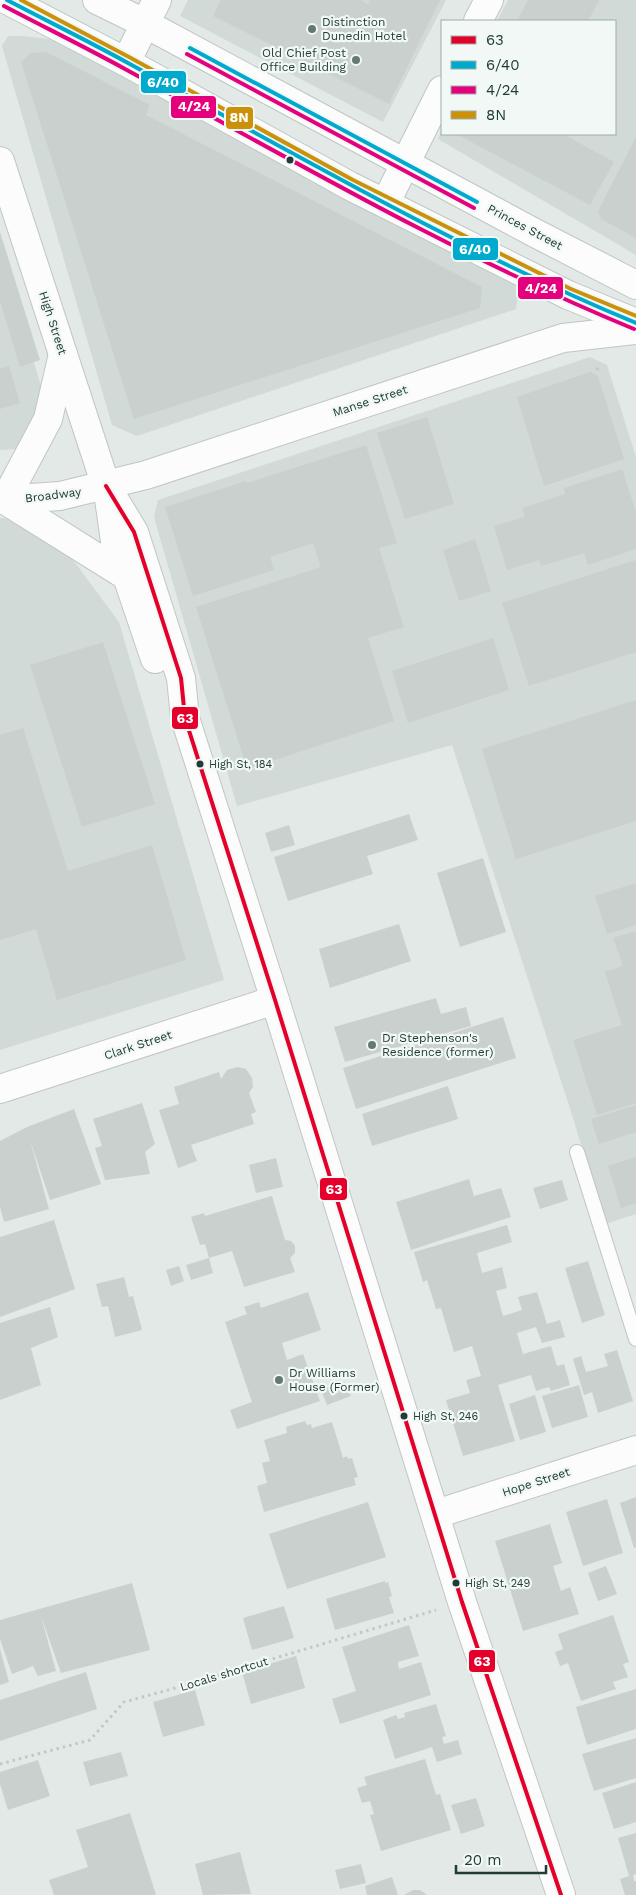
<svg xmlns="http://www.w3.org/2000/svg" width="636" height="1895" viewBox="0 0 636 1895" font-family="'Work Sans',sans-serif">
<rect width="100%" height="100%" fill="#e3e9e6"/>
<path fill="#d1dad6" d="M188,0h258l-63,122 -203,-106z
M508,0h128v255l-198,-116 4,-9v4h173v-113h-118z
M8,36h13l29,3 461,241 5,5 2,10 -2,14 -379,127 -25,-11 -110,-379z
M0,249l55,184 -23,15 -32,2z
M590,357l17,8 29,92v757l-31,10 -32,-106 -121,-373 -215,61 -83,-289 4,-17z
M0,518l26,2 36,25 57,77 105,358 -224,70z"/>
<path fill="#cad0ce" d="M221,0h139l8,4 2,-4h70l-51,104 -176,-88z
M528,0h71l-11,21h-71z
M46,52l104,53 -4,10 336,172 -2,21 -346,111 -113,-357 10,-9z
M456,134h107l51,28 -24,43z
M636,137v101l-35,-19 -3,-8z
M0,232l40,128 -20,7 -20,-66z
M9,366l11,37 -20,6v-40z
M590,372l8,4 26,83 -80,27 -27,-89z
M427,417l27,87 -49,15 -28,-86z
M366,445l31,98 -18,5 25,79 -36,11 26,83 -147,48 -51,-162 125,-40 -8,-24 -43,14 4,13 -81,26 -28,-89 81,-26 1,2z
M622,469l14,43v37l-48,16 -4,-12 -43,13 -2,-6 -32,10 -13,-44 31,-9 -3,-9 43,-14 -1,-6z
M475,539l16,52 -32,10 -16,-51z
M636,560v92l-107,34 -27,-83z
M493,638l16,52 -101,33 -16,-52z
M103,642l52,162 -73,23 -52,-162z
M636,700v121l-120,38 -34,-110z
M23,728l45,143 84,-26 34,115 -129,40 -21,-71 -36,11v-205z
M409,814l9,26 -51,16 6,18 -85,27 -14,-44z
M289,825l6,20 -24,7 -6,-19z
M483,858l23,74 -46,15 -23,-74z
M636,883v42l-29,9 -12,-38z
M399,924l12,37 -81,27 -11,-39z
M636,931v172l-39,12 -24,-75 49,-15 -17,-53 18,-6 -10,-28z
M436,998l5,16 25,-7 5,19 -126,36 -11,-35z
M503,1017l13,41 -160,51 -13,-41z
M238,1067l8,2 6,9 1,9 -4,6 7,19 -5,2 3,10 -63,21 6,16 -19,7 -19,-58 20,-6 -5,-17 45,-15 2,7 6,-9z
M448,1086l10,33 -86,27 -10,-32z
M142,1103l13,41 -10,8 5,22 -45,6 -10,-32 7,-2 -9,-27z
M636,1105v27l-37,12 -8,-25z
M74,1109l27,75 -51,16 -20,-60 19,69 -45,13 -4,-15v-66l27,-14z
M636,1157v46l-15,5 -13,-42z
M276,1158l7,29 -27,6 -7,-28z
M469,1179l5,17 27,-8 10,29 -100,33 -15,-48z
M562,1180l6,20 -28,9 -7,-21z
M272,1196l13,44 6,1 4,5v7l-5,5 5,14 -51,15 -12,-36 -23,7 -4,-14 -5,1 -9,-28 13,-4 1,3z
M54,1220l21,69 -75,28v-80z
M507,1225l5,17 -35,11 5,20 20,-6 5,21 -11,3 7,25 19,-6 -4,-13 19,-5 10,32 13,-4 5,17 -23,6 -6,-16 -19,6 6,21 28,-8 6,20 7,-2 6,21 -19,6 -2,-4 -13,4 -5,-16 -33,10 17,56 -52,15 -17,-56 24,-7 -4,-13 15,-4 -9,-30 -18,6 -13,-44 -5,1 -9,-29 -4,2 -9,-30z
M209,1258l4,15 -22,7 -5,-15z
M588,1261l17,54 -23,8 -17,-55z
M179,1266l5,15 -13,5 -5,-16z
M124,1277l5,20 4,-1 9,34 -27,7 -7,-31 -6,1 -6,-23z
M308,1292l13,38 -39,13 5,17 16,-6 17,47 -83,28 -7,-19 22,-8 -27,-80 22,-8 -3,-7 15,-5 2,6z
M50,1307l8,30 -27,11 10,37 -41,15v-77z
M617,1350l16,51 -35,12 -6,-21 -8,3 -11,-36 8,-3 5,16 22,-6 -4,-12z
M345,1382l6,14 -24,9 -6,-15z
M579,1385l9,32 -36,11 -10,-32z
M535,1395l11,37 -26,8 -11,-36z
M305,1421l2,4 4,-1 1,4 20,-6 11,36 4,-2 1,3 4,-1 6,19 -4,1 2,7 -92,27 -7,-26 10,-3 -5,-20 8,-2 -6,-21 23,-7 -1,-6z
M636,1497v51h-2l-14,-45z
M607,1499l16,54 -40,13 -17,-54z
M368,1502l18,55 -99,32 -18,-55z
M550,1524l12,39 -9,3 8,25 9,-4 9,27 -56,17 -28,-90z
M606,1566l11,28 -19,7 -10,-28z
M385,1581v2l3,-1 4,14 -3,1 5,16 -59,17 -9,-31z
M132,1583l18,67 -89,23 -20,-57 15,55 -18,5 -5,-10 -21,8 -12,-35v-19z
M284,1606l10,32 -42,12 -9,-32z
M613,1615l16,47 -6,2 5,13 -15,5 3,7 -35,12 -13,-38 -8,3 -5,-14 8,-3 -5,-15z
M409,1625l10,31 -21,6 1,7 22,-7 10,33 -91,29 -8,-25 24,-8 -14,-44z
M0,1649l9,33 -9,3z
M296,1656l9,32 -54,16 -9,-32z
M86,1672l11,37 -97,32v-41z
M636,1689v40l-49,16 -11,-38z
M195,1690l10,35 -42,12 -10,-35z
M436,1704l10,32 -4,1 2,7 14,-4 4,14 -25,8 -5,-15 -37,12 -12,-39 13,-5 2,4 7,-2 -1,-4z
M636,1738v40l-42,13 -12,-37z
M121,1752l7,24 -38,10 -7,-24z
M425,1759l11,36 4,-1 11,36 -70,21 -11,-36 4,-1 -4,-13 -8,2 -5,-15 10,-3 -3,-8z
M38,1760l12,36 -42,14 -8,-26v-12z
M636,1782v40l-22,7 -12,-36z
M476,1798l9,28 -24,8 -10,-29z
M130,1813l26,82h-102l-5,-15 39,-13 -12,-37z
M636,1833v41l-3,1 1,6h2v14h-11l-5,-16 9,-3 -11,-38z
M240,1852l11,42 -48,1 -8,-31z
M361,1864l5,19 -26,6 -5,-19z
M392,1877l6,18h-31l-2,-9z
M413,1890h7l7,5h-23z"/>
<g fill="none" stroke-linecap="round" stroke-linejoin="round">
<g stroke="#c0c6c3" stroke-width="16">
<path id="service" d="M577,1152l59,187"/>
</g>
<g stroke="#c0c6c3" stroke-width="30">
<path id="minor" d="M478,21l11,-21
M126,62l31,-62
M0,161l106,325
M386,202l56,-112
M0,1089l275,-89
M436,1514l200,-64"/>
</g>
<g stroke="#c0c6c3" stroke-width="30">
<path id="tertiary" d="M106,486l28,46 47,146 4,40 90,282 187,602 99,293
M109,499l6,42 40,118
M0,500l60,-4 86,-21 417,-137 73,-8
M5,500l43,-81 15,-65
M5,500l123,77"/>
</g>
<g stroke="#bfc6c4" stroke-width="30">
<path id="secondary" d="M7,0l119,62 224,124 218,109 68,28
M97,0l47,23 389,209 103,53"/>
</g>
<path stroke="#c0c9c6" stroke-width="3" stroke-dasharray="2.5 4" stroke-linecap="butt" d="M597,370l2,-4
M0,1764l90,-24 34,-38 48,-13 264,-79"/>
<use href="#service" stroke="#fbfcfb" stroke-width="14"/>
<use href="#minor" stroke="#fbfcfb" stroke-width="28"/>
<use href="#tertiary" stroke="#fbfcfb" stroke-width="28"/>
<use href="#secondary" stroke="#fbfcfb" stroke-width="28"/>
<g stroke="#f1f8f5" stroke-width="8">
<path id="bus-1" d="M106,486l28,46 47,146 4,40 90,282 187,602 99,293"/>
</g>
<g stroke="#f1f8f5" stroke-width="8">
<path id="bus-2" d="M7,0c40,21 81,41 121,63 167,91 332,187 508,260
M190,48l287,154"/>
</g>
<g stroke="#f1f8f5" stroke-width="8">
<path id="bus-3" d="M4,6c40,21 81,41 121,63 167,91 332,187 509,260
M187,54l287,154"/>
</g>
<g stroke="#f1f8f5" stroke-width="8">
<path id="bus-4" d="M21,0l108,57 224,123 218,109 65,27"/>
</g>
<use href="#bus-1" stroke="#e4002b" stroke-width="4"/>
<use href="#bus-2" stroke="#00a9ce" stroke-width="4"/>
<use href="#bus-3" stroke="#e5007d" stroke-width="4"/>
<use href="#bus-4" stroke="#cc910b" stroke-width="4"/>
</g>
<g fill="#657974" stroke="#f1f8f5" stroke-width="2">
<circle cx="312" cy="29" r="5"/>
<circle cx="356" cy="60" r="5"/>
<circle cx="372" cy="1045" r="5"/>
<circle cx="279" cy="1380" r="5"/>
</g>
<g fill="#213c36" stroke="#f1f8f5" stroke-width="2">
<circle cx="290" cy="160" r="4.5"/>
<circle cx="200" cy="764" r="4.5"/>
<circle cx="404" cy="1416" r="4.5"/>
<circle cx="456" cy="1583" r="4.5"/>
</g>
<g text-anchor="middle" stroke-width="4.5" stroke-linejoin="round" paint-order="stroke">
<g font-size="11" fill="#213c36" stroke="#f1f8f5" text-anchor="start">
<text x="209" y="768">High St, 184</text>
<text x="413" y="1420">High St, 246</text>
<text x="465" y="1587">High St, 249</text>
</g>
<g font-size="12" fill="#213c36" stroke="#f1f8f5" text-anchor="start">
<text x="322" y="26">Distinction<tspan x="322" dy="14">Dunedin Hotel</tspan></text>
<text x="346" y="57" text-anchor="end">Old Chief Post<tspan x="346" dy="14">Office Building</tspan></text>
<text x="382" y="1042">Dr Stephenson's<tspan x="382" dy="14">Residence (former)</tspan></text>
<text x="289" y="1377">Dr Williams<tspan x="289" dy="14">House (Former)</tspan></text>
</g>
<g font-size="12" fill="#213c36" stroke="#f1f8f5">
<text transform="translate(525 227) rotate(28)" y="4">Princes Street</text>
<text transform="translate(53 323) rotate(72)" y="4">High Street</text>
<text transform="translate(370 401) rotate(-18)" y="4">Manse Street</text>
<text transform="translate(53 495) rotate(-7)" y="4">Broadway</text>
<text transform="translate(138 1045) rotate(-18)" y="4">Clark Street</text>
<text transform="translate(536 1482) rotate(-18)" y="4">Hope Street</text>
<text transform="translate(224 1674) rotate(-17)" y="4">Locals shortcut</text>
</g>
</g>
<g stroke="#f1f8f5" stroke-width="2">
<rect x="140" y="70" width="47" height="24" rx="5" fill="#00a9ce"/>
<rect x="170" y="95" width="47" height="24" rx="5" fill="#e5007d"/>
<rect x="225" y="106" width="29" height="24" rx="5" fill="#cc910b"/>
<rect x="452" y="237" width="47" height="24" rx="5" fill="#00a9ce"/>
<rect x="517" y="276" width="47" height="24" rx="5" fill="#e5007d"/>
<rect x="171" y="706" width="28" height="24" rx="5" fill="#e4002b"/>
<rect x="319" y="1177" width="29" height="24" rx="5" fill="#e4002b"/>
<rect x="468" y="1649" width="28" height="24" rx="5" fill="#e4002b"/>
</g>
<g font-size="14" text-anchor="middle" font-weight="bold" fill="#fff">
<text x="163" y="87">6/40</text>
<text x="194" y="111">4/24</text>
<text x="239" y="122">8N</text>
<text x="475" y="254">6/40</text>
<text x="541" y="293">4/24</text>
<text x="185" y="723">63</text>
<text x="334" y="1194">63</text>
<text x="482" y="1666">63</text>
</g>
<rect x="441" y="20" width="175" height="115" fill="#f1f8f5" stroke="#9eada9"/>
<rect x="451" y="36" width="25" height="8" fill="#e4002b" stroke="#9eada9"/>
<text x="486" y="45" font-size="15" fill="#213c36">63</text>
<rect x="451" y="61" width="25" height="8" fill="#00a9ce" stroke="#9eada9"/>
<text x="486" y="70" font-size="15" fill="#213c36">6/40</text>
<rect x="451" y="86" width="25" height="8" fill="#e5007d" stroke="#9eada9"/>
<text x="486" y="95" font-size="15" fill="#213c36">4/24</text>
<rect x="451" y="111" width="25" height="8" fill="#cc910b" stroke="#9eada9"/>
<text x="486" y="120" font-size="15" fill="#213c36">8N</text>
<path d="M456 1865v8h90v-8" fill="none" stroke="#213c36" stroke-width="2.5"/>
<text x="464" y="1865" font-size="15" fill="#213c36" stroke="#f1f8f5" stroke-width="4" paint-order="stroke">20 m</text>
</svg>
